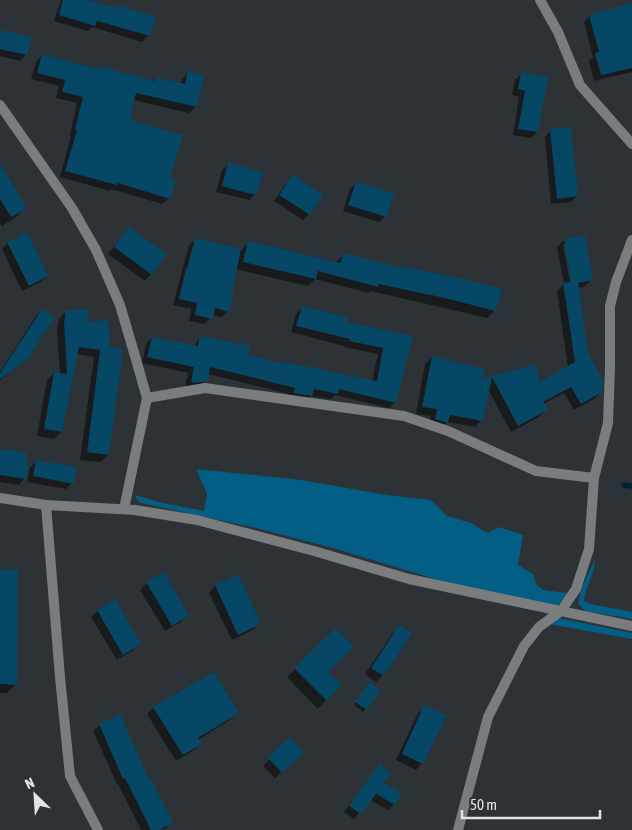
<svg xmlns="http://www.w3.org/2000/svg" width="632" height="830" viewBox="0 0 632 830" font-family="'Asap Condensed',sans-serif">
<rect width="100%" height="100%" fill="#2d3236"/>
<path fill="#025e84" d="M196,469l105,11 86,15 44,5 16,16 24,7 16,10 12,-6 24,8 -5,30 15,9 3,10 7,6 24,3 -5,8 -6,5 -111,-24 -112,-34 -77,-20 -115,-25 -4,-3 -2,-5 23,7 46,9 3,-17z
M595,559c0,17 -10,27 -11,42l7,3 41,8v7l-47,-8 -7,-8 3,-13z
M558,618l74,15v6l-83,-15z"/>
<path fill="#0007" fill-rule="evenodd" d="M61,0h22l32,9 3,-2 31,28 -7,7 -50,-15 -4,4 -34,-10z
M632,4v68l-38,9 -5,-20 4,-4 -9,-35 6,-6z
M0,32l26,23 -6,6 -20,-5z
M42,56l55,14 2,-3 54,14 3,-3 24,6 2,-5 6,-6 8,34 -7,6 -56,-13 -5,20 41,78 -7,6 -51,-15 -1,2 -50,-14 11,-41 -1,-1 7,-32 -21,-5 3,-12 -28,-7 5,-17z
M521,74l16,58 -6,6 -18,-3 6,-38 -7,-2 3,-15z
M551,130l26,66 -6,6 -20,2 -6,-67z
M229,164l27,29 -7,7 -33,-8 6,-22z
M0,166l25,41 -9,10 -14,9 -2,-3z
M293,176l16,38 -6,6 -29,-19 13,-19z
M356,183l29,33 -6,6 -36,-11 7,-22z
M129,228l22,46 -6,7 -37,-27z
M196,239l43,13 10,-9 87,19 8,-7 151,55 -8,8 -116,-27 -2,2 -54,-14 -7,7 -73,-17 -7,42 -6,6 -10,-2 -7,9 -16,-3 2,-12 -18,-4 16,-60z
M564,240l27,40 -7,7 -7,1 10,66 14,38 -7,7 -20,11 -10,-17 -21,11 3,6 -7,7 -28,15 -23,-43 -6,31 -7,7 -28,-5 -7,7 -11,-3 2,-10 -15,-2 9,-50 7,-7 48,24 54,-15 5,18 29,-16 -11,-77 7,-7 -7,-37zM563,244h3l8,44h-3z
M8,243l39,33 -6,6 -19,9 -20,-42z
M302,307l43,16 66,14 -16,65 -6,6 -54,-13 -4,4 -20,-3 -6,6 -17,-3 1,-5 -81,-20 -2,7 -6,6 -15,1 3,-15 -46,-10 4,-19 6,-6 42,8 6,-8 47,18 36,9 1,-2 88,18 6,-27 -34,-7v-1l-53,-14 5,-18z
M42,310l-17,50 -25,20v-8l36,-56z
M67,311l19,12 21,-1 1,133 -7,7 -21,-2 14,-103 -18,-3 -15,78 -7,7 -17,-3 10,-56 7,-7 6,1 -3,-44 2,-11z
M0,450l25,28 -6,7 -19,-3z
M37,461l35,22 -6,6 -39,-7 3,-15z
M0,570l16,114 -9,9h-7z
M163,574l25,41 -7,7 -16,9 -25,-41 7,-7z
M237,576l23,47 -7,7 -21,10 -23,-47 6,-7z
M98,611l42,33 -7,6 -16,10 -26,-43z
M400,627l11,7 -28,41 -7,7 -11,-8 28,-41z
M336,630l-10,42 14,13 -22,24 -31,-32z
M367,687l-1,22 -3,3 -9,-7z
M425,707l-3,56 -6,7 -20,-10 22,-47z
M153,708l84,5 -6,6 -33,21 2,4 -6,6 -18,11 -29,-47z
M100,725l48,57 23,41 -6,6 -24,1 -23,-46h-1l-24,-53z
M290,739l12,13 -27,26 -12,-12z
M379,766l3,17 12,21 -6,6 -18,-10 -16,19 -10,-7z"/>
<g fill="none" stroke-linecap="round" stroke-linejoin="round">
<path stroke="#002335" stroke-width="5.5" d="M624,485l8,1"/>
</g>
<path fill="#054764" d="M63,0h25l29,8 1,-3 38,12 -6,19 -53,-15 -2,5 -36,-11z
M632,3v65l-31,7 -6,-22 4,-1 -10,-37z
M0,30l32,7 -5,18 -27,-6z
M42,54l56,15 1,-3 56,15 1,-4 29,7 3,-13 16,4 -7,32 -61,-14 -6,27 53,15 -13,43 6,1 -6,20 -52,-16 -1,2 -52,-14 12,-41 -2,-1 8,-32 -21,-5 3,-12 -28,-7z
M521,72l27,5 -10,55 -20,-3 7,-38 -7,-2z
M571,127l7,69 -21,3 -7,-70z
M228,162l35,10 -6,22h-6l-29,-8z
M0,164l27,44 -16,9 -11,-18z
M293,174l30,21 -13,20 -31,-20z
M356,182l38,11 -7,24 -39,-12z
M129,227l38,27 -15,21 -38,-28z
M27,232l21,44 -19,10 -22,-44z
M585,235l8,45 -15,3 10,70 15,27 -1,12 -21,12 -10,-17 -28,15 5,8 -30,16 -26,-49 -9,44 -33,-6 -2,8 -13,-4 2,-10 -15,-2 10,-51 53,13 -3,10 53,-15 5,18 35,-20 -12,-79 8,-1 -7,-43z
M195,238l46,11 -9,42h2l-5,21 -14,-4 -2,11 -18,-4 2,-12 -18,-4 7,-31 1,1z
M248,241l93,22 2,-10 58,15v-2l57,12 44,11 -6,22 -51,-13 -67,-14v3l-60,-16 -2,8 -73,-17z
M302,306l46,11 -1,5 66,14 -17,67 -57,-14 -1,5 -24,-5 -2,7 -19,-3 2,-5 -85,-21 -2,14 -13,2 -4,-1 3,-15 -47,-10 5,-20 46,9 2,-10 51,10 -3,9 36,9v-2l93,19 6,-33 -34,-7 1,-2 -54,-13z
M42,309l13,8 -29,44 -26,18v-6z
M87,309l1,13 20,-2 2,27 13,2 -14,106 -22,-3 13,-102 -21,-3 -17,85 -18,-3 10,-57 13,2 -3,-52 2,-12z
M0,449l26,3 2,16 -2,11 -26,-4z
M36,460l41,7 -3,17 -41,-8z
M0,569l18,1 -1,115 -17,-1z
M164,572l25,44 -17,10 -26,-44z
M238,574l23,50 -23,11 -23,-50z
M115,599l26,45 -18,11 -26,-45z
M399,625l13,8 -28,43 -13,-8z
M336,628l18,19 -26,25 14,13 -15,16 -33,-33z
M214,672l25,41 -41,25 4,6 -19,11 -30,-48z
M369,682l12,8 -14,20 -12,-8z
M424,705l23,10 -24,49 -21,-10z
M120,714l29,66 2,-1 22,44 -14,7h-8l-26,-52 -2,1 -24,-55z
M290,737l14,15 -22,21 -14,-15z
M379,764l12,9 -7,10 18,10 -7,12 -19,-11 -15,20 -12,-8z"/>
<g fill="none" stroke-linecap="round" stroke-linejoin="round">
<path stroke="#7a7c7e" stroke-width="10" d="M540,0l18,32 22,53 52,59
M0,105l72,103 24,42 24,55 15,51 12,42 -23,111
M147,398l58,-10 199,28 44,15 88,40 58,7
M458,830l30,-113 36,-71 15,-19 22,-16 15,-22 13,-40 5,-71 14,-55 2,-55v-62l6,-24 16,-42"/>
<path stroke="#7a7c7e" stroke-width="10" d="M0,498l46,7 89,5 62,10 117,31 95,28 223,47
M46,505l14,172 10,99 28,54"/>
</g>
<g transform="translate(35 795) rotate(335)" stroke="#2d3236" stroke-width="4" paint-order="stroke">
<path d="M0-4L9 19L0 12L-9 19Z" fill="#e2e5e8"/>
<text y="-8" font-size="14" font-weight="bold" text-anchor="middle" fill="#e2e5e8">N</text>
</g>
<path d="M462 810v8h138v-8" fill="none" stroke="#e2e5e8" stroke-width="2.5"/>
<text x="470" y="810" font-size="15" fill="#e2e5e8" stroke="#2d3236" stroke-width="4" paint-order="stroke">50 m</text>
</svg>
